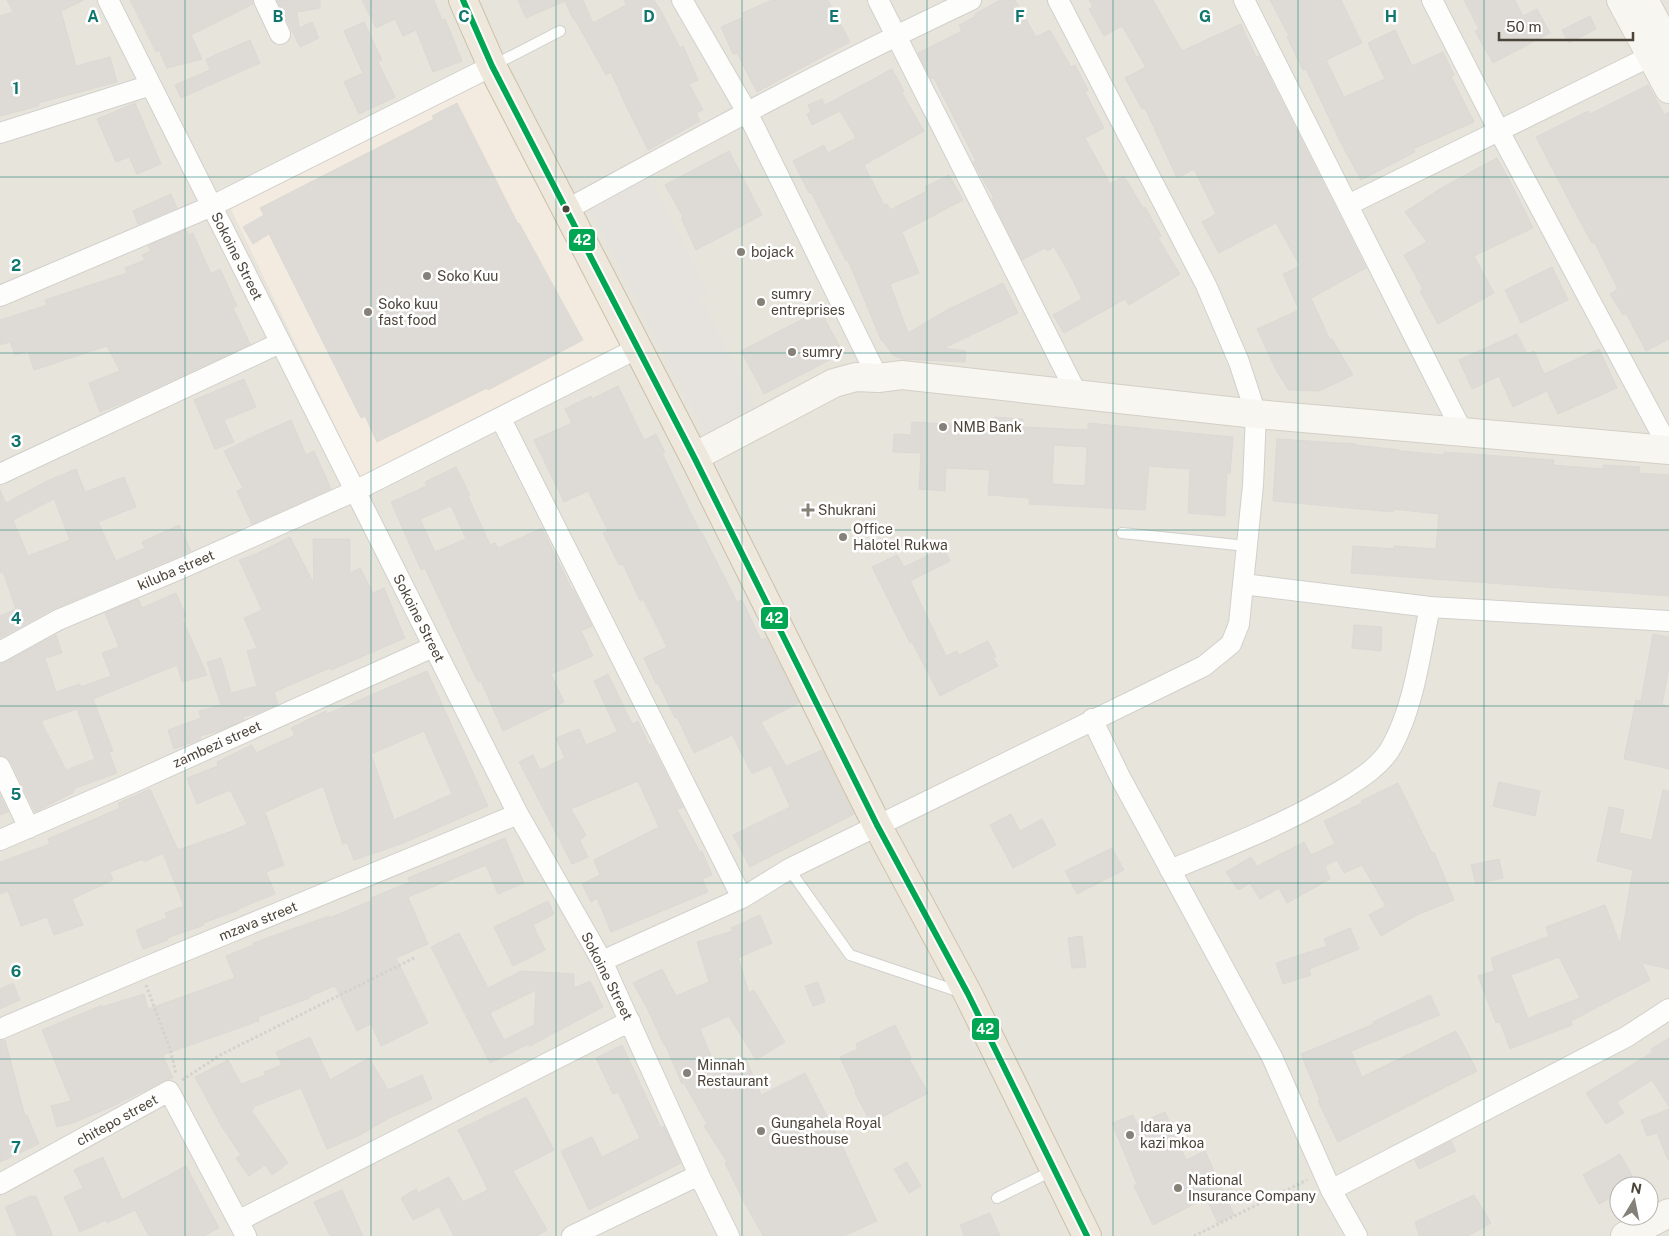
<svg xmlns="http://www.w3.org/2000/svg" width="1669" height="1236" viewBox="0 0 1669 1236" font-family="'Public Sans',sans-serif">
<rect width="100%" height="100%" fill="#f4f2ee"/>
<path fill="#e7e4dc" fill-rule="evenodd" d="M0,0h1669v1236h-1669zM1619,1186h30v30h-30z"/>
<path fill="#f3ebdf" d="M490,79l134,264 -264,135 -129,-269z"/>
<path fill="#e6e3df" d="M649,177l59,114 -9,5 58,113 -51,26 -117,-228z"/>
<path fill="#dedbd6" stroke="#dcd9d4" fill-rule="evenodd" d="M7,0h77l-23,11 15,55 34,-9 7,25 -79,21 1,3 -39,10v-100l13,-4z
M130,0h122l1,4 -62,31 11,24 -35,9 -8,-18 -3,2z
M277,0h43v8l-23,4 2,16 13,-6 7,16 -19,9z
M362,0h72l8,20 3,-1 17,42 -29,11 -17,-42 -13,6 -8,-17 -19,9z
M518,0h65l10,23 33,-18 -2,-5h30l4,7h1l21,41 3,-2 15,34 -9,4 14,26 -7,3 4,8 -52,29 -20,-40 -17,-38 -5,3 -32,-57 -1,1 -8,-18 -39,17z
M772,0h56l22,42 -93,50 -20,-39 -4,1 -12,-27 23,-10 -2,-4z
M1000,0h15l21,37 14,-7 21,37 4,-2 13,25 -3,2 19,36 -19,10 25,46 14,-8 19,32 2,-1 16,29 -3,2 22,36 -51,31 -4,-6 -61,34 -11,-18 29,-16 -14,-28 -14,-24 -7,4 -2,-3 -23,12 -30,-61 2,-1 -21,-36 3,-1 -42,-83 -3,1 -13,-26 44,-22 -3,-6 17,-9 -1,-2z
M1089,0h64l29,51 59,-27 15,33 3,-1 107,212 -55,30 19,42 2,-1 21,36 -34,16 -30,-1 -12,-18 -20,-43 42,-19 -16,-36 17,-8 -24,-43 -57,30 -17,-31 14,-8 -22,-45 -17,9 -32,-70 -3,1 -17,-31 21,-11 -24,-41 -18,10 -15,-27 4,-2z
M1270,0h71l21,43 -36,17 18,37 41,-18 -17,-36 27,-13 17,36 31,-14 11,23 -3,1 23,46 -61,27 2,3 -54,28 -21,-39 -34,-72 -3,1 -16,-33 2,-1z
M1464,0h51l8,16 14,-7 13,24 -57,30 -18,-32 4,-2z
M1590,16l6,13 -27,14 -7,-13z
M364,22l18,38 -4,2 17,35 -36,17 -15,-32 19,-9 -19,-42z
M250,40l10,23 -79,35 -6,-13 35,-15 -4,-11z
M892,69l12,22 -2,2 22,38 -60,34 20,40 3,-1 3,6 37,-19 -2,-4 24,-12 14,25 -61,32 17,41 -29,11 18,49 37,-22 58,-28 15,30 -74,35 22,3 -1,11 -64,-3 -8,-4 -11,-15h-1l-33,-80 -2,1 -35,-69 -2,1 -16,-32 31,-16 4,8 28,-15 -16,-27 -28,14 -5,-11 4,-2 -3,-7 14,-6 3,6z
M1648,85l16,29 5,-2v227l-23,12 -20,-38 -3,2 -13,-21 8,-5 -24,-47 -2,1 -18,-33 -38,-73 52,-26 2,3z
M135,103l26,61 -24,10 -8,-17 -13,5 -19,-43z
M457,103l61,121 1,-1 64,117 -95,50 -1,-2 -110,54 -12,-26 -4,2 -92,-184 -16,10 -10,-17 21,-12 -4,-7 174,-89 -2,-3z
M729,151l33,64 -66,35 -15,-32 2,-1 -18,-32z
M1497,158l17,31 19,39 -59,28 20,37 -56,31 -18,-33 3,-2 -19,-34 23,-13 -22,-30 38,-25z
M171,194l6,14 -39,16 -5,-13z
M186,230l3,5 4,-2 18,41 9,-5 17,37 -4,2 17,36 -123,57 -27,11 -11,-29 31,-12 -13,-25 -73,24 -6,-19 -13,4 -5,-13 -10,3v-25l47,-15 -2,-5 82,-27 -2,-5 20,-8 -3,-5 9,-4 -3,-5z
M1552,267l16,33 -47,23 -16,-33z
M820,310l23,43 -79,41 -23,-43z
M1517,334l10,20 7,-3 10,23 55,-25 18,39 -59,26 -11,-23 -34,16 -14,-31 -27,13 -13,-29z
M244,379l12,28 -32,13 10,22 -19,7 -21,-49z
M618,386l26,54 12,-6 9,18 -3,1 38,79 1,-1 36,71 5,-2 19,40 5,-2 33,65 -38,19 25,44 36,-16 32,64 -104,53 -17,-32 57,-28 -19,-42 -19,9 -20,-39 -38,18 -17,-36 -2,1 -17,-35 -2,1 -12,-26 23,-11 -24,-48 -3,2 -17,-37 -4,1 -16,-32 5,-2 -20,-40 -24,11 -30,-62 38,-17 -7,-14 26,-13 1,3z
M994,417l29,2v8l65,3v-7l145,14 -3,36h-3l-2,43 -37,-3 2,-44 -41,-3 -4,44 -116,-6v-6l-41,-3 2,-25 -44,-2 -1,23 -26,-2 2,-36 -28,-1 1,-18 17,1 1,-13 81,4zM1054,445l33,2 -2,39 -33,-2z
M291,420l15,35 8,-4 17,38 -79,35 -15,-33 6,-3 -19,-37 37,-18z
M1277,439l79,5v1l43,5v1l45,4v-3l110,8 -1,5 50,4v-4l37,2 -1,6 30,2v121l-318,-23 2,-27 41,3v-3l42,3 3,-35 -46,-5v3l-120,-11z
M456,467l14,28 -2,1 22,49 5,-2 3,5 44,-20 30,62 1,-1 19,37 -11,5 12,25 -42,18 13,28 -61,29 -22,-50 -3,1 -53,-114 -4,2 -30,-68 36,-16 -2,-4zM451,506l15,33 -31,13 -15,-33z
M76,469l9,23 39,-15 12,30 -38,15 18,39 29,-13 -3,-6 37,-17 12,26 -138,58 -53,29v-22l16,-7 -13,-37 -3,1v-83l6,13 41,-22zM54,499l16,41 -42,16 -15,-36z
M290,537l24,47 -1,-45h37v34l10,-5 13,25 11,-5 21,50 -74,32 -1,-2 -56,24 4,12 -20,9 -15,4 1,3 -23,10 -21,6 1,3 -27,10 -6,-19 33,-12 -2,-7 22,-6 -14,-43 14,-4 10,35 26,-7 -10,-35 10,-3 -13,-30 18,-8 -23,-50 17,-6z
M944,548l6,13 -40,20 36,75 11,-5 2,4 29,-14 8,16 -3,1 5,8 -58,30 -28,-54 -2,1 -38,-76 25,-12 7,12z
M176,593l10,23 -4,2 25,57 -25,7 -5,-17 -84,34 20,52 -4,1 8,21 -44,16 1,3 -39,20 -24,-50 -5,-5 -6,-2v-91l6,-2 50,-27 6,18 -17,5 11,34 24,-8 1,3 30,-11 -9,-23 17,-6 -14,-34 33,-14 4,9zM77,709l18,50 -29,11 -25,-49z
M1354,625l28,2 -1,24 -29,-3z
M1653,634l16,3v31l-7,37 7,2v62l-45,-10 12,-59 5,1z
M427,671l61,135 -87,38 -47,16 -7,-18 -4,2 -20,-58 -58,26 19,53 -18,7 9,22 -37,15 1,1 -36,13 1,2 -37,13 1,2 -25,9 -7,-19 31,-12 -2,-5 19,-7 -21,-53 -19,9 -1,-3 -33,13 3,8 -41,19 11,26 -29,10 -7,-18 -26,9 -13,-35 -8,3v-32l50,-18 -2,-5 72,-31 -2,-5 32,-14 28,61 54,-19 15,-7 -17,-34 -33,14 -10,-26 31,-12 -1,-4 35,-17 4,8 39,-18 -4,-7 35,-17 1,3zM424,731l28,63 -58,26 -23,-66z
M608,674l24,50 6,-3 11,24 2,-1 32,63 -6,3 23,42 2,-1 10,24 -10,4 6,13 -97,40 -14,-34 -6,4 -9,-18 18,-9 -6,-15 65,-33 -21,-46 -67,28 15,26 -6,6 8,16 -16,7 -53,-102 14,-7 7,15 25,-12 -9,-20 23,-9 7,16 31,-13v-1l-23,-50z
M1499,782l41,9 -5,25 -42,-10z
M1398,783l34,70 2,-1 20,48 -37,15 -36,21 -12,-21 17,-9 -24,-41 -18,8 -7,-13 -12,6 5,13 -43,24 -8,-15 -19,11 -10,-16 -12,7 -12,-18 25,-15 6,9 47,-24 7,13 24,-11 -11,-23 38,-18 -1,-2z
M1663,790l6,1v178l-27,-6 8,17 -79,41 1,4 -62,24 -10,-27 -4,1 -18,-47 16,-5 -3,-13 58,-22 -3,-9 59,-22 15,39 13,-74 -36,-9 12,-54 15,3 -5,23 33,7zM1559,957l21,41 -52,20 -17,-43z
M0,795l8,17 -8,3z
M1011,814l9,17 22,-12 14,26 -43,23 -23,-43z
M505,838l19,45 -26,11 -12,-29 -78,32 20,47 -32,14 32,65 -47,23 -10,-22 -14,7 -22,-45 -25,10v2l-52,19 1,4 -94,33 -2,2 10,22 -10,3 -52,26 -36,15 -18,5 -6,-21 20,-5 -29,-71 60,-25v2l42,-13 4,15 87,-31 -9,-22 28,-11 -1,-2 76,-27v2l44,-18 -2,-2 39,-16 -2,-4z
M1112,848l12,22 -47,24 -12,-23z
M1499,859l4,19 -27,6 -5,-19z
M548,901l6,13 -21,11 12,25 -32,16 -19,-39z
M760,915l12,28 -34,15 11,35 5,-3 31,52 -29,18 -27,-44 -29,13 16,40 29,-12 16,38 44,-22 38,75 34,73 -33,15h-81l-20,-36 -18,-37 2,-1 -23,-36 3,-2 -23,-41 -2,1 -17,-40 -1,1 -17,-37 -14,-25 29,-14 14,27 33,-14 -12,-40 36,-11 -2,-3z
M1350,928l9,21 -50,20 2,6 -28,9 -7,-21 51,-17 -3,-7z
M459,933l29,55 33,-17 53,3v14l16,-7 13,26 -73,39 -1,-2 -39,19 -59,-116zM536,990l-2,35 -30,15 -14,-27z
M1082,936l4,31 -14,1 -4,-30z
M818,982l7,20 -12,4 -8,-20z
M13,983l7,17 -20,9v-20z
M1430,995l10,20 -89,36 11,26 94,-46 21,40 -139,71 -20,-41 2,-1 -19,-46 73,-30 -1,-2z
M895,1025l16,33 -2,1 19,34 -57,30 -16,-30 1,-1 -16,-35 18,-8 -2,-5z
M310,1037l20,43 39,-22 19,32 34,-15 10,24 -43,19 -31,18 -31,13 -26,-61 -48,19 1,2 -3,1 37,53 -16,12 -7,-10 -16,11 -13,-18 5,-3 -19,-28 -27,-50 33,-17 13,24 25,-9 -2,-3 18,-7 -6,-13z
M1669,1038v69l-17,-27 -35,22 7,11 -18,11 -20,-31 67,-41 -2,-3z
M5,1040l20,76 2,-1 12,29 -39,18v-121z
M622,1045l39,83 3,-2 17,37 -92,47 -28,-59 31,-14 10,20 38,-19 -22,-46 -5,2 -17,-36z
M526,1097l28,53 -41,21 34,59 -10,6h-83l-15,-29 -26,13 -12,-22 15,-9 2,4 31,-16 14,25 25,-12 -30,-60z
M1669,1109v50l-1,1 -11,-27 -10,3 -6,-16z
M1165,1112l21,48 19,-9 29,64 -16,8 -12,-25 -53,27 -19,-39 3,-2 -25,-61 21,-8 4,9z
M1451,1141l5,10 -37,18 -4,-9z
M1620,1154l18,32h-19v7l-20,11 -16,-29z
M103,1157l19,43 64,-34 33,62 -15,8h-55l-14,-26 -28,13 -1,-3 -26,12 -16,-35 19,-9 -9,-18z
M907,1162l14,24 -12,7 -15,-24z
M342,1190l21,46h-33l-16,-34z
M1474,1195l17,28 -23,13h-49l-4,-14z
M31,1196h5l17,40h-36l-12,-29z
M990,1213l10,23h-36l-4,-11z"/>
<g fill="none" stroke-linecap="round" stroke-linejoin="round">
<g stroke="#d2d0cb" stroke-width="12">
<path id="lane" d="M492,66l68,-35
M1122,533l125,13
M789,869l61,86 110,37
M997,1198l57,-28"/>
</g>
<g stroke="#d2d0cb" stroke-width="22">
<path id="street" d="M108,0l410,814 84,147 97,214 30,61
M264,0l16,34
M682,0l65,112 131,266
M878,0l199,394
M1244,0l218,431
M1432,0l67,131 170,317
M0,133l151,-48
M1348,205l315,-155
M566,210c133,-73 267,-145 405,-210
M0,296l212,-90 280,-140
M501,419l241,479
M0,474l280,-131
M1243,584l187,23 239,14
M0,652l58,-32 124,-52 173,-77 283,-143
M1092,719l28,58 152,280 59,133 26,46
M0,767l29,61
M0,840l134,-58 299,-135
M1170,870c59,-24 117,-47 172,-80 18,-11 40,-25 50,-44 23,-43 28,-93 38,-139
M602,961l140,-63 47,-29 415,-203 27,-22 8,-20 14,-139 3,-71 -17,-52 -33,-77 -148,-285
M0,1029l141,-60 377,-155
M0,1184l169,-93 77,145
M1331,1190l295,-153 43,-28
M238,1221l392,-200
M572,1236l127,-61"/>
</g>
<g stroke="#d3cfc5" stroke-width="30">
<path id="secondary" d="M1621,0l48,89
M1644,0l25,47
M694,457l140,-74 22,-6 22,1 24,-3 354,39 413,36
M1625,1236l44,-23"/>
</g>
<g stroke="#ccbfa9" stroke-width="30">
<path id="highway" d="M463,0l29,66 202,391 183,368 91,169 119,242"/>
</g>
<path stroke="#d3d2cc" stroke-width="3" stroke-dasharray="2.5 2.5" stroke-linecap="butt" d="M146,985l24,64 6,25
M182,1080l40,-26 194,-97
M1194,1236l113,-56"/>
<use href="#lane" stroke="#fdfdfc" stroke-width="10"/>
<use href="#street" stroke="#fdfdfc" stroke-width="20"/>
<use href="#secondary" stroke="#f7f6f1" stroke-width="28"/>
<use href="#highway" stroke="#ede8db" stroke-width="28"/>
<g stroke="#fff" stroke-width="10">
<path id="bus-1" d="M463,0l29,66 202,391 183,368 91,169 119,242"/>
</g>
<use href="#bus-1" stroke="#00a651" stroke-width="6"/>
</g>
<path fill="none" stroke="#0f766e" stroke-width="1" stroke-opacity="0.55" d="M185,0v1236M371,0v1236M556,0v1236M742,0v1236M927,0v1236M1113,0v1236M1298,0v1236M1484,0v1236M0,177h1669M0,353h1669M0,530h1669M0,706h1669M0,883h1669M0,1059h1669"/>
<circle fill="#4b4439" stroke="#fff" stroke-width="2" cx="566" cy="209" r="4.5"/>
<g fill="#868178" stroke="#fff" stroke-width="2">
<circle cx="741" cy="252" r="5"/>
<circle cx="427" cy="276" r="5"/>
<circle cx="761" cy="302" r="5"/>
<circle cx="368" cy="312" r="5"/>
<circle cx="792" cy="352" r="5"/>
<circle cx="943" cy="427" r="5"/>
<path d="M805.5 502.5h5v5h5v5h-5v5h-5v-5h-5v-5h5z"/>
<circle cx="843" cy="537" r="5"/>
<circle cx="687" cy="1073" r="5"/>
<circle cx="761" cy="1131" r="5"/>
<circle cx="1130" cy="1135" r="5"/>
<circle cx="1178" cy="1188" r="5"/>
</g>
<g text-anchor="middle" stroke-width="5" stroke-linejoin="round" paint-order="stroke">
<g font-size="14" fill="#4b4439" stroke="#fff" text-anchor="start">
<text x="751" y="257">bojack</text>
<text x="437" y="281">Soko Kuu</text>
<text x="771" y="299">sumry<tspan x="771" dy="16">entreprises</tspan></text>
<text x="378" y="309">Soko kuu<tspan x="378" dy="16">fast food</tspan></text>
<text x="802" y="357">sumry</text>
<text x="953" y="432">NMB Bank</text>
<text x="818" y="515">Shukrani</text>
<text x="853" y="534">Office<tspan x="853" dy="16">Halotel Rukwa</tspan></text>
<text x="697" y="1070">Minnah<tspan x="697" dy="16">Restaurant</tspan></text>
<text x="771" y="1128">Gungahela Royal<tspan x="771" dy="16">Guesthouse</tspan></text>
<text x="1140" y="1132">Idara ya<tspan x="1140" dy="16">kazi mkoa</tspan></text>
<text x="1188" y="1185">National<tspan x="1188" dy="16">Insurance Company</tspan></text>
</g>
<g font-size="14" fill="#4b4439" stroke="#fff">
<text transform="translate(237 256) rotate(63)" y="5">Sokoine Street</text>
<text transform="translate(176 570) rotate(-23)" y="5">kiluba street</text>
<text transform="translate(419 618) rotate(63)" y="5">Sokoine Street</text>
<text transform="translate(217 744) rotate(-24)" y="5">zambezi street</text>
<text transform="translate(258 921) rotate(-22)" y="5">mzava street</text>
<text transform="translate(607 976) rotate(63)" y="5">Sokoine Street</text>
<text transform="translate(117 1120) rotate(-29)" y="5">chitepo street</text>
</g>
</g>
<g font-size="16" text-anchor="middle" font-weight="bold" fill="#0f766e" stroke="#fff" stroke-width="5" stroke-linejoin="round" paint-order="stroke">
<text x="93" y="22">A</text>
<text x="278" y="22">B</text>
<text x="464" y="22">C</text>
<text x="649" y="22">D</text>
<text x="834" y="22">E</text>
<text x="1020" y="22">F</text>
<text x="1205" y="22">G</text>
<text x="1391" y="22">H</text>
<text x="16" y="94">1</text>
<text x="16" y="271">2</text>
<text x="16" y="447">3</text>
<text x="16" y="624">4</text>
<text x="16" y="800">5</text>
<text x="16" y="977">6</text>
<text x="16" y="1153">7</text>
</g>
<g stroke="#fff" stroke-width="2">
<rect x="568" y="228" width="28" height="24" rx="5" fill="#00a651"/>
<rect x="760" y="606" width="29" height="24" rx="5" fill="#00a651"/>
<rect x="971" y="1017" width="29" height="24" rx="5" fill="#00a651"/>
</g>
<g font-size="14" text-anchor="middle" font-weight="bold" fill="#fff">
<text x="582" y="245">42</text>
<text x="774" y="623">42</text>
<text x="985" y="1034">42</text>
</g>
<g transform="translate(1634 1201) rotate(10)"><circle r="24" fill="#ffffff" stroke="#b7b4b0"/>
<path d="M0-4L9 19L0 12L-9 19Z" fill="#868178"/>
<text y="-8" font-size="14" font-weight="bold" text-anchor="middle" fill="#4b4439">N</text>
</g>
<path d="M1499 32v8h134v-8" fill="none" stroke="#4b4439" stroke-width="2.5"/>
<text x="1506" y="32" font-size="15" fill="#4b4439" stroke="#ffffff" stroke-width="4" paint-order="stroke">50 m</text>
</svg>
